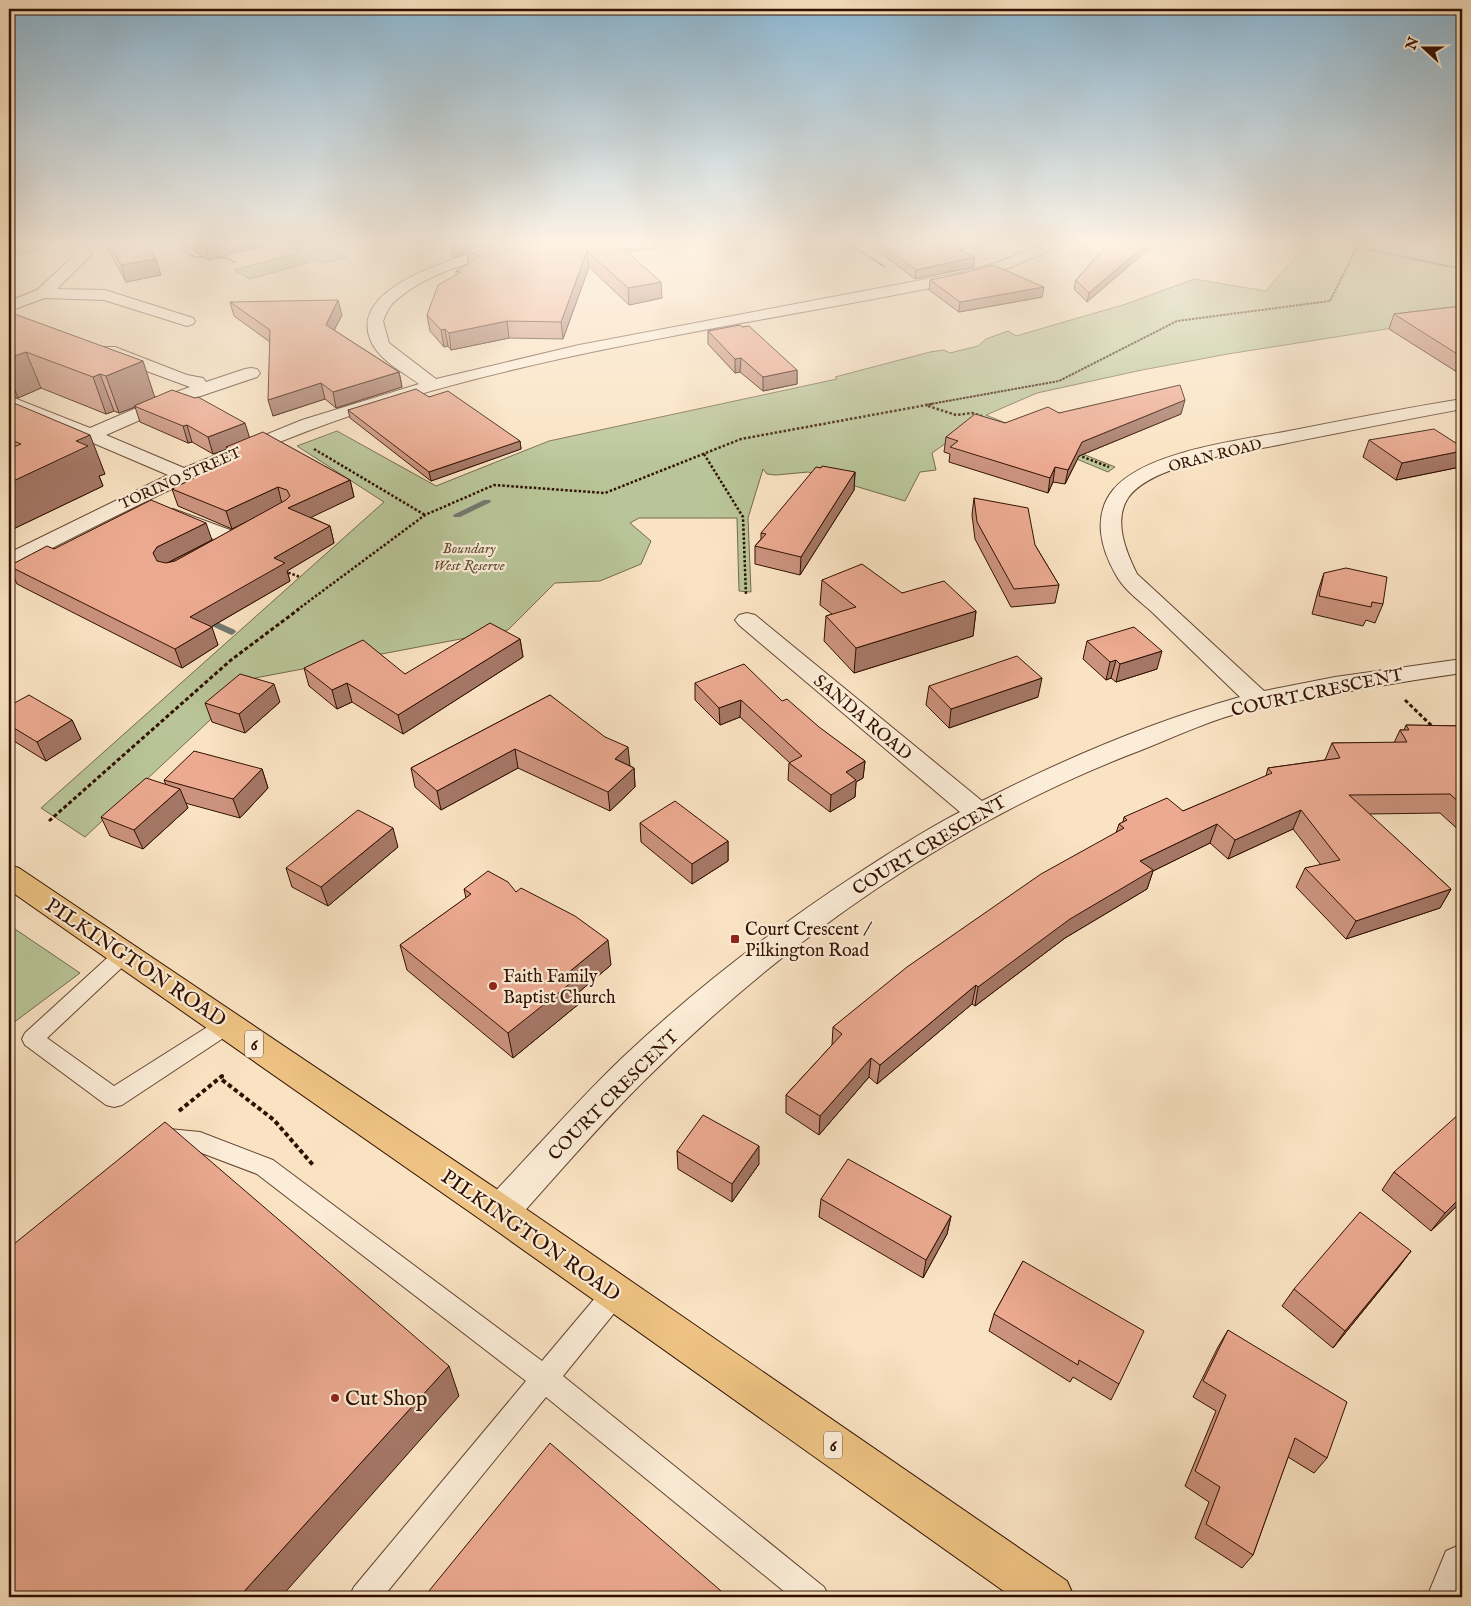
<svg xmlns="http://www.w3.org/2000/svg" width="1471" height="1606" viewBox="0 0 1471 1606" font-family="'IM FELL English',serif">
<rect width="100%" height="100%" fill="#fae3c3"/>
<filter id="stains"><feTurbulence type="fractalNoise" baseFrequency=".004" numOctaves="4"/><feColorMatrix values="0 0 0 0 .2 0 0 0 0 .09 0 0 0 0 .02 0 0 0 .5 -.17"/></filter>
<radialGradient id="worn" r=".72"><stop offset=".6" stop-color="#630" stop-opacity="0"/><stop offset="1" stop-color="#630" stop-opacity=".3"/></radialGradient>
<path fill="#b9c598" stroke="#756a4c" d="M9,243h24l9,7 -33,7z
M312,243h6l29,14 -22,6 -8,-3 -67,19 -16,-9 67,-18 -7,-4z
M1307,243h155v74l-234,37 -86,16 -105,23 -51,22 129,52 -7,5 -128,-53 -48,34 4,17 -16,2 -15,29 -97,-29 -32,3 -9,-1 -4,-5 -15,49 3,74 -12,-1 -2,-73h-98l-9,5 21,18 -10,23 -41,17 -45,2 -47,47 -253,48 -170,159 -44,-29 343,-306 -87,-56 40,-15 99,55 113,-45 288,-62 -2,-2 95,-25 14,-2 6,3 28,-7 8,-7 22,-8 8,5 110,-32 68,-25 72,12z
M9,925l71,48 -71,53z"/>
<g fill="none" stroke-linecap="round" stroke-linejoin="round">
<path fill="#73786f" fill-rule="evenodd" d="M484,500h6l1,2 -31,15h-6l-1,-2z
M204,616l31,14 1,2 -4,3 -3,-1 -28,-13 -1,-2z"/>
<g stroke="#634532" stroke-width="2">
<path id="service" d="M124,946l7,3 3,5 -3,5 -84,79 67,48 106,-67 7,-2 7,2 3,6 -3,6 -112,74 -8,2 -8,-2 -81,-60 -3,-6 3,-6 92,-84z
M169,1129l31,3 73,28 269,201 64,-76 9,-4 9,4 3,8 -3,8 -61,75 261,211 5,10h-38l-245,-200 -163,200h-34l5,-10 172,-206 -269,-207 -58,-22 -25,-3 -9,4 -8,-3 -3,-7 7,-11z"/>
</g>
<g stroke="#634532" stroke-width="2">
<path id="minor" d="M63,243h16l13,11 -35,35 48,1 88,28 2,3 -2,3 -6,2 -83,-26 -59,-2 -36,13v-10l28,-11 39,-36z
M510,243h22l-2,3c-46,13 -103,24 -138,58 -4,5 -7,12 -9,17l6,22 47,36 143,-34 380,-72 40,-11 46,-19h18l-2,3 -52,22 -48,14c-201,41 -408,67 -603,131 -119,40 -230,96 -341,153l-8,1v-14l159,-78 -159,-68v-11l81,32 72,-31 28,-10 -87,-32 -2,-4 2,-4h12l72,28 16,3 3,4 39,-13 6,-1 6,1 3,4 -3,4 -83,28 -68,30 78,33 118,-48 117,-36c-16,-12 -40,-24 -48,-43 -26,-58 102,-88 139,-98z
M1462,399v10c-60,11 -119,23 -179,35 -34,7 -70,11 -103,23 -18,6 -41,15 -52,31 -15,23 -2,54 9,76l127,117 71,-14 127,-18v14c-70,10 -137,22 -206,36 -40,8 -79,27 -117,42 -184,70 -353,189 -492,327 -47,46 -90,97 -134,146l-13,5 -13,-5 -6,-12 6,-12c45,-47 88,-97 135,-142 71,-67 150,-128 232,-182 34,-22 69,-45 106,-64l-221,-187 -4,-5 4,-5 8,-2 8,2 227,186c82,-42 169,-79 258,-104 -29,-28 -58,-56 -87,-84 -12,-11 -29,-23 -37,-38 -15,-26 -24,-59 -3,-85 33,-40 132,-50 181,-60 56,-11 112,-22 168,-31z
M173,509l68,25 3,5c-8,11 -29,20 -42,17l-3,-5 3,-5 14,-6 -50,-21 -3,-4 3,-4z
M1462,1544v53h-35l19,-46z"/>
</g>
<g stroke="#311001" stroke-width="2">
<path id="primary" d="M9,865l10,3 494,332 554,381 7,16h-62l-525,-373 -478,-334z"/>
</g>
<path stroke="#311001" stroke-width="2" stroke-dasharray="2.5 1" stroke-linecap="butt" d="M320,243h2
M848,243l37,24
M1357,247l105,22
M180,248l15,9h10
M216,257l11,1 9,5
M925,405l134,-24 118,-60 153,-20 29,-58"/>
<path stroke="#311001" stroke-width="2.5" stroke-dasharray="2.5 2" stroke-linecap="butt" d="M928,406l28,9 16,-2 10,3
M314,449l111,66
M704,454l39,63 3,78
M1078,455l31,12
M284,571l16,6
M297,610l128,-95 69,-30 111,8 136,-54 191,-35"/>
<path stroke="#311001" stroke-width="3" stroke-dasharray="4 2.5" stroke-linecap="butt" d="M1405,700l28,27
M49,821l182,-161 68,-51"/>
<path stroke="#311001" stroke-width="4" stroke-dasharray="4.5 3" stroke-linecap="butt" d="M179,1111l43,-35 -1,3 53,41 39,45"/>
<use href="#service" fill="#fcedd8" fill-rule="evenodd"/>
<use href="#minor" fill="#fcedd8" fill-rule="evenodd"/>
<use href="#primary" fill="#edc282" fill-rule="evenodd"/>
</g>
<path fill="#cb927d" stroke="#311001" d="M100,242h45l16,33 -35,7 -20,-36z
M178,242h97l-66,18z
M451,242l176,11 35,45 -33,7 -40,-38 -26,72 -54,-1 -58,12 -3,-4 -4,1 -14,-16 -3,-16 29,-41v-3l12,-8 -1,-9 -14,4z
M866,242h100l-3,10 11,15 -59,12z
M1110,242l-23,60 -13,-13 2,-9z
M930,280l112,17 -83,15 -30,-22z
M230,302l112,13 -8,15 65,42 3,15 -66,21 -11,-9 -52,17 -3,-74 -36,-26z
M1462,306v66h-5l-68,-43 5,-15z
M9,312l146,85 94,41 101,42 4,17 -44,20 20,9 4,17 -47,28 3,10 -79,46 7,18 -36,23 -165,-84 -8,-18 45,-17 158,-9 -42,22 5,-1 70,-38 -13,6 -54,-23 -6,-17 58,-29 -3,-11 -14,5 -21,-12 -4,1 -48,-21 -5,-15 -16,6 -5,-2 -8,3 -65,-26 -23,10 -9,-3z
M742,327l55,43v14l-34,7 -23,-19 -5,1 -27,-29v-13z
M429,397l91,44 1,8 -90,32 -81,-63 -2,-8z
M9,401l96,73 -6,2 4,10 -94,45z
M1059,413l122,1 -102,42 -14,28 -12,-2 -5,11 -99,-31 1,-8 -6,-2 2,-15 59,-14z
M1369,440l91,27 -64,13 -33,-23z
M855,472l-1,18 -54,85 -45,-11v-18l6,-7v-6z
M974,498l61,47 24,40 -4,18 -44,4 -36,-68 -3,-24z
M1324,573l59,31 -8,19 -9,-3 -3,6 -51,-12 6,-23z
M822,580l80,13 74,18 -3,25 -119,37 -30,-32 2,-25 6,-2 -12,-9z
M520,639l3,18 -120,77 -51,-32 -15,7 -28,-23 -5,-18 101,6z
M1087,641l70,28 -41,13 -5,-4 -5,2 -23,-21z
M695,683l87,18 83,60 -2,17 -7,4 -1,15 -25,15 -42,-32 1,-17h1l-50,-46 -20,8 -25,-25z
M929,686l109,11 -89,31 -23,-23z
M550,695l80,71 4,2 1,19 -25,24 -92,-43 -77,42 -26,-23 -4,-19z
M280,702l-35,31 -33,-11 -7,-19z
M9,706l63,14 9,19 -35,22 -37,-23z
M1406,725l56,1v107l-22,-20 -71,1 82,75 -11,19 -94,31 -50,-52 9,-19 16,-3 -28,-36 -65,30 -18,-16 -57,28 -6,18 -82,49 -90,68 -3,-2 -95,80 -8,-7 -50,58 -33,-22v-18l46,-50 1,-18 283,-194 3,-9 4,-2 1,-5 59,-6 83,-35 2,-8 57,-8 7,-17h62l6,-13h4z
M262,769l6,19 -28,30 -55,-15 3,5 -45,41 -33,-13 -9,-19 65,-32 -2,-5z
M640,823l88,18v20l-36,23 -51,-42z
M398,847l-70,59 -36,-19 -6,-19z
M464,889l52,3 95,73 -32,27 1,11 -67,55 -106,-88 -7,-25 66,-47z
M677,1151l82,13 -27,38 -54,-33z
M1394,1172l68,29 -31,30 -49,-41z
M821,1199l130,17 -4,18 -24,44 -104,-61z
M1411,1251l-13,17 -65,80 -51,-42 12,-17z
M1023,1261l96,123 -8,16 -38,-23 -3,5 -81,-51 5,-17z
M1228,1330l99,128 -13,15 -26,-16 -35,98 -11,13 -47,-30 14,-36 -24,-16 31,-75 -23,-14 25,-50z"/>
<path fill="#a57766" stroke="#311001" d="M209,242h66l-66,18 -5,-16z
M451,242h54l-39,8 1,4 -14,4z
M612,242h76l-75,13z
M964,242h2l-4,12 -7,-6z
M1149,242h8l-70,60 2,-9z
M587,251l2,16 -26,72 -2,-17z
M975,257l-1,10 -59,12 1,-9z
M156,259l5,16 -35,7 -5,-17z
M661,282l1,16 -33,7 -1,-17z
M1044,287l-2,10 -83,15 1,-10z
M338,300l4,15 -13,25 -3,-15z
M507,321l2,17 -58,12 -2,-17z
M445,329l3,17 -4,1 -3,-17z
M26,352l15,36 -23,10 -9,-23v-17z
M741,358l-1,14 -5,1v-14z
M1462,360v12h-5z
M143,361l12,37 -21,8 1,1 -16,6 -13,-37z
M797,370v14l-34,7v-14z
M399,372l3,15 -66,21 -3,-16z
M100,374l14,37 -8,3 -13,-37z
M321,383l4,16 -52,17 -5,-16z
M1185,400l-4,14 -102,42 -14,28 3,-14 14,-28z
M245,423l5,16 -24,8 1,2 -14,5 -5,-17z
M187,425l5,17 -4,1 -5,-17z
M90,435l15,39 -6,2 4,10 -94,45v-48l67,-42z
M520,441l1,8 -90,32 -2,-9z
M1462,451v12l-2,4 -64,13 6,-17z
M1055,467l-2,15 -5,11 2,-15z
M855,472l-1,18 -54,85 1,-18z
M350,480l4,17 -61,29 -5,-18z
M278,487l4,17 -50,25 -6,-18z
M206,523l6,17 -49,25 -4,6 -6,-18 4,-6z
M330,526l4,17 -47,28 3,10 -93,54 -7,-18 84,-59z
M976,611l-3,25 -119,37 2,-25z
M212,627l6,18 -36,23 -7,-19z
M520,639l3,18 -120,77 -5,-19z
M1162,651l-5,18 -41,13 4,-18z
M1116,660l-5,18 -5,2 4,-18z
M1042,678l-4,19 -89,31 2,-19z
M347,683l5,19 -15,7 -5,-19z
M274,684l6,18 -35,31 -6,-19z
M741,700l-1,17 -20,8 -1,-17z
M72,720l9,19 -35,22 -9,-19z
M628,747l2,19 -15,-7z
M515,749l3,19 -77,42 -4,-19z
M865,761l-2,17 -7,4 -1,15 -25,15 1,-17 15,-23z
M634,768l1,19 -25,24 -2,-19z
M262,769l6,19 -28,30 -7,-19z
M180,789l8,19 -45,41 -9,-19z
M1301,810l-8,19 -65,30 7,-19z
M1217,824l-7,19 -57,28 -6,18 -82,49 -90,68 3,-19 162,-126z
M393,828l5,19 -70,59 -7,-19z
M728,841v20l-36,23v-20z
M1451,889l-11,19 -94,31 10,-18z
M608,940l3,25 -32,27 1,11 -67,55 -5,-25 61,-61z
M976,985l-4,19 -95,80 3,-19z
M871,1058l-2,19 -50,58 1,-19z
M759,1146v18l-27,38v-18z
M1462,1196v5l-31,30 14,-18z
M951,1216l-4,18 -24,44 3,-18z
M1411,1251l-13,17 -65,80 12,-17z
M449,1366l10,30 -178,201h-42z"/>
<path fill="#ecaa91" stroke="#311001" d="M108,242h37l11,17 -35,6z
M492,242h124l45,40 -33,6 -41,-37 -26,71 -54,-1 -58,12 -4,-4 -4,1 -14,-15 11,-30 23,-13 -5,-1 24,-15 -14,-6z
M879,242h85l-1,2 -8,4 20,9 -59,13z
M1110,242h39l-60,51 -13,-13z
M993,265l51,22 -84,15 -30,-22 33,-7z
M338,300l-12,25 73,47 -66,20 -12,-9 -53,17 2,-70 -40,-28z
M1462,306v51l-68,-43z
M9,312l134,49 -37,15 -6,-2 -7,3 -67,-25 -17,6z
M740,325l2,2 7,-1 48,44 -34,7 -22,-19 -6,1 -27,-28z
M1180,385l5,15 -103,42 -14,28 -13,-3 -5,11 -100,-31 8,-6 -12,-4 29,-23 30,9 43,-16 11,6z
M416,389l13,8 19,-6 72,50 -91,31 -81,-62z
M172,390l23,8 3,-1 47,26 -37,14 -21,-12 -4,1 -49,-20z
M9,401l81,34 -14,6 12,5 -79,37v-34l12,-5 -12,-5z
M1434,429l28,18v4l-60,12 -33,-23z
M263,432l87,48 -62,28 42,18 -56,32 11,5 -95,54 22,10 -37,22 -166,-83 38,-20 7,3 97,-49 55,23 -49,24 -4,6 4,8 9,2 9,-2 111,-61 4,-4 -3,-6 -9,-3 -52,24 -54,-22 68,-34 -14,-8z
M822,466l33,6 -54,85 -46,-11 11,-12 -5,-1 55,-66 5,1z
M974,498l54,10 7,37 24,40 -45,4 -37,-67z
M862,564l40,29 42,-12 32,30 -120,37 -30,-32 30,-9 -34,-27z
M1346,568l41,9 -4,27 -11,-2 -1,5 -52,-11 5,-23z
M490,623l30,16 -122,76 -51,-32 -15,7 -28,-22 59,-28 42,34z
M1134,627l28,24 -42,13 -4,-4 -6,2 -23,-21z
M1017,656l25,22 -91,31 -22,-23z
M744,664l38,37 5,-2 32,28 46,34 -19,11 10,8 -25,15 -42,-32 13,-7 -61,-56 -22,8 -24,-25z
M240,674l34,10 -35,30 -34,-11z
M29,695l43,25 -35,22 -28,-17v-19z
M550,695l55,42 23,10 -13,12 19,9 -26,24 -93,-43 -78,42 -26,-23z
M1406,725l56,1v79l-12,-11 -101,1 102,94 -95,32 -51,-53 35,-8 -39,-50 -66,30 -18,-16 -77,37 13,9 -83,49 -92,68 -2,-2 -96,80 -9,-7 -51,58 -34,-21 56,-61 -9,-7 74,-60 134,-93 83,-46 -5,-4 8,-4 -3,-3 43,-19 16,13 89,-38 -4,-5 72,-10 -8,-15 75,-1 -7,-12h9z
M194,751l68,18 -29,30 -69,-19z
M146,778l34,11 -46,41 -33,-13z
M675,801l53,40 -36,23 -52,-41z
M358,810l35,18 -72,59 -35,-19z
M488,871l20,11 8,10 5,-4 54,28 33,24 -39,32 8,6 -69,55 -108,-88 71,-51 -7,-5z
M1459,1114l3,2v80l-17,17 -51,-41z
M703,1115l56,31 -27,38 -55,-33z
M165,1122l284,244 -210,231h-230v-349z
M848,1159l103,57 -25,44 -105,-61z
M1360,1212l51,39 -66,80 -51,-42z
M1023,1261l121,70 -25,53 -40,-24 -1,5 -84,-51z
M1228,1330l119,72 -20,56 -32,-20 -42,117 -47,-31 14,-37 -25,-16 31,-76 -23,-14z
M550,1443l178,154h-304z"/>
<linearGradient id="sky" x2="0" y2="1"><stop stop-color="#8bb8d5"/><stop offset="0.52" stop-color="#fdf2e4"/><stop offset="1" stop-color="#fdf2e4" stop-opacity="0"/></linearGradient>
<rect width="1471" height="467" fill="url(#sky)"/>
<g fill="#8f2418" stroke="#fcedd8" stroke-width="2">
<rect x="730" y="934" width="10" height="10" rx="2.5"/>
<circle cx="493" cy="986" r="5"/>
<circle cx="335" cy="1398" r="5"/>
</g>
<g text-anchor="middle" stroke-width="4.5" stroke-linejoin="round" paint-order="stroke">
<g font-size="15" fill="#311001" stroke="#fcedd8">
<text transform="translate(1215 455) rotate(-14)" y="5">ORAN ROAD</text>
<text transform="translate(180 478) rotate(-24)" y="5">TORINO STREET</text>
</g>
<g font-size="15" font-style="italic" fill="#614f36" stroke="#fcedd8">
<text x="469" y="553">Boundary<tspan x="469" dy="17">West Reserve</tspan></text>
</g>
<g fill="#fcedd8" stroke="#6e5242" stroke-width="1">
<rect x="245" y="1030.5" width="18" height="27" rx="4"/>
<rect x="824" y="1431.5" width="18" height="27" rx="4"/>
</g>
<g font-size="16" font-weight="bold" fill="#311001">
<text x="254" y="1050">6</text>
<text x="833" y="1451">6</text>
</g>
<g font-size="18" fill="#311001" stroke="#fcedd8">
<text transform="translate(1317 692) rotate(-12)" y="6">COURT CRESCENT</text>
<text transform="translate(863 717) rotate(40)" y="6">SANDA ROAD</text>
<text transform="translate(929 845) rotate(-31)" y="6">COURT CRESCENT</text>
<text transform="translate(613 1095) rotate(-45)" y="6">COURT CRESCENT</text>
</g>
<g font-size="18" fill="#311001" stroke="#fcedd8" text-anchor="start">
<text x="745" y="935">Court Crescent /<tspan x="745" dy="21">Pilkington Road</tspan></text>
<text x="503" y="982">Faith Family<tspan x="503" dy="21">Baptist Church</tspan></text>
</g>
<g font-size="21" fill="#311001" stroke="#fcedd8">
<text transform="translate(136 962) rotate(34)" y="7">PILKINGTON ROAD</text>
<text transform="translate(531 1235) rotate(35)" y="7">PILKINGTON ROAD</text>
</g>
<g font-size="21" fill="#311001" stroke="#fcedd8" text-anchor="start">
<text x="345" y="1405">Cut Shop</text>
</g>
</g>
<rect width="1471" height="1606" fill="none" stroke="#fae3c3" stroke-width="30"/>
<rect x="10" y="10" width="1451" height="1586" fill="none" stroke="#311001" stroke-width="2.5"/>
<rect x="15" y="15" width="1441" height="1576" fill="none" stroke="#311001"/>
<g transform="translate(1424 48) rotate(291)" stroke="#fcedd8" stroke-width="4" paint-order="stroke">
<path d="M0-4L9 19L0 12L-9 19Z" fill="#311001"/>
<text y="-8" font-size="14" font-weight="bold" text-anchor="middle" fill="#311001">N</text>
</g>
<rect width="100%" height="100%" filter="url(#stains)"/>
<rect width="100%" height="100%" fill="url(#worn)"/>
</svg>
